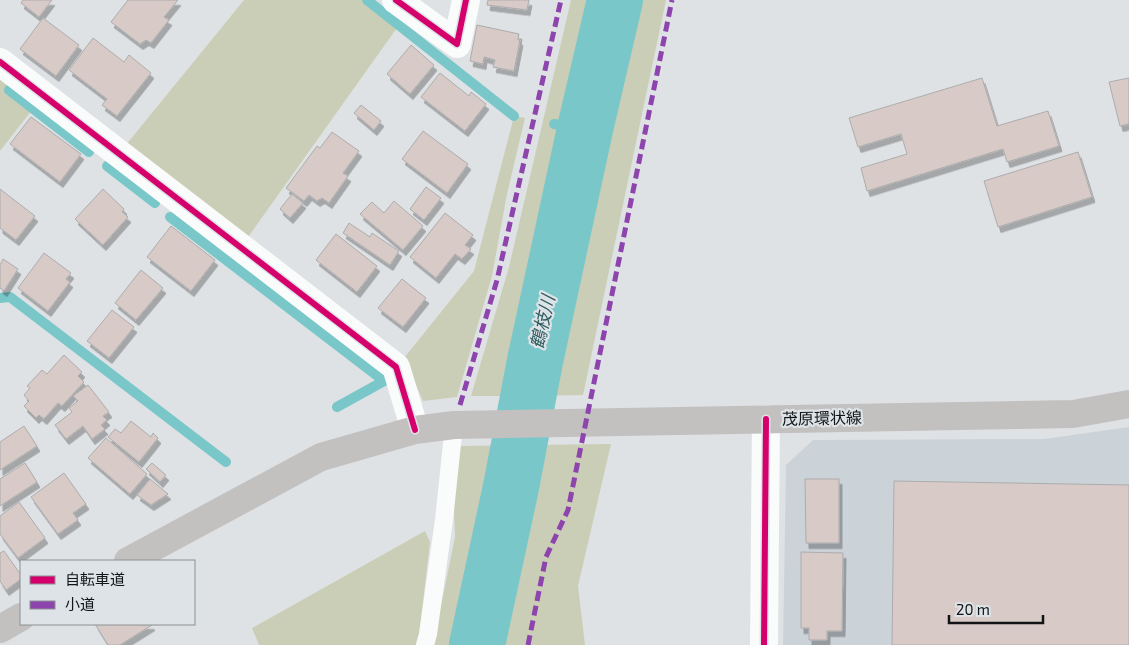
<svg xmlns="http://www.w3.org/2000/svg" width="1129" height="645" viewBox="0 0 1129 645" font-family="'Exo 2','Noto Sans JP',sans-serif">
<defs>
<filter id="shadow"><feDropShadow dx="3" dy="5.5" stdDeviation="0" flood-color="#0004"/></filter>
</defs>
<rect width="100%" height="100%" fill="#dfe2e5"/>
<path fill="#cbd3d9" d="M1129,427v218h-346l3,-180 27,-25 231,-1z"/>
<path fill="#cbceb6" d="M244,0h123l32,25 -153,215 -121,-94z
M571,0h34l-89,396h-45l38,-129z
M624,0h42l-83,395 -45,1z
M0,77l36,28 -36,46z
M514,116l11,2 -18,76 -15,82 -35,121 -34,4 -19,-43 70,-87z
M611,444l-33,142 7,59h-152l22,-108 -2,-56 7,-35z
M425,531l5,11 -12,103h-159l-7,-17z"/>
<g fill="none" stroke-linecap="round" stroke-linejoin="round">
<path stroke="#7ac7ca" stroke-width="10" d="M367,0l147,116
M9,90l80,62
M554,124l31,5
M107,166l48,37
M170,217l214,164 -47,26
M0,298l10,-1 216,165"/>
<path stroke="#7ac7ca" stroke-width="56" d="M477,645l34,-158 24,-126 50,-232 30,-129"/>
</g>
<path fill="#d8cac6" stroke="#acacad" filter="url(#shadow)" d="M23,0h29l-13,17 -18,-14z
M128,0h50l-14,17 5,3 -18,23 -5,-3 -6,4 -29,-22z
M488,0h41l-2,10 -40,-5z
M43,18l36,27 -23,31 -36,-27z
M477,25l42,9 -1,6h2l-6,31 -21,-4 2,-7 -11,-3 -1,7 -13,-3z
M93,38l31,24 5,-7 22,18 -34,43 -15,-11 5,-6 -38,-29z
M411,45l23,20 -24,29 -23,-20z
M440,73l29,23 2,-4 15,12 -21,27 -44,-34z
M982,78l15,48 51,-15 11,35 -52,16 -4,-13 -136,42 -6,-23 46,-14 -6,-20 -43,13 -9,-29z
M1129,78v46l-9,2 -11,-44z
M361,105l20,16 -7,9 -20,-17z
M31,117l50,37 -21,28 -50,-38z
M423,131l45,33 -21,29 -45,-34z
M332,132l27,19 -16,22 5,3 -19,27 -7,-5 -5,3 -8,-6 -5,6 -18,-13 31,-42 3,2z
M1078,152l14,45 -94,30 -14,-46z
M426,187l15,11 -17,22 -14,-11z
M0,189l35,27 -19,24 -16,-12z
M103,189l21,20 -2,3 6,5 -25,28 -28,-26z
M292,194l11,9 -13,15 -10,-9z
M394,201l29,25 -20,24 -43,-36 12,-12 12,11z
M445,213l28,22 -8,10 6,4 -9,10 -7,-5 -19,24 -26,-21z
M349,223l21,14 2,-4 27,18 -9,14 -47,-32z
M171,226l44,34 -24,31 -44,-34z
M336,234l41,32 -20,26 -41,-32z
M44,253l27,20 -5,6 4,3 -22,29 -30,-23z
M3,259l15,10 -14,22 -4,-3v-23z
M141,270l22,18 -27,32 -21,-17z
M402,279l24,19 -23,29 -25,-19z
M112,310l22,17 -25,31 -22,-17z
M64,355l18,17 -4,4 6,6 -22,24 -4,-3 -14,16 -5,-4 -3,3 -12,-12 5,-5 -5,-6 6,-7 -3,-2 15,-16 5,4z
M88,385l21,27 -6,4 4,4 -6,5 4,4 -13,10 -9,-13 -17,13 -11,-14 17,-13 -3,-4 9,-7 -5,-5z
M131,421l20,16 2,-4 5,5 -19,24 -31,-25 7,-8 6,4z
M24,426l13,20 -37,24v-28z
M106,438l41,36 -17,20 -42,-36z
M25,463l12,19 -37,24v-27z
M152,463l14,12 -6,7 -14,-13z
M64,473l22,31 -13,9 5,7 -20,14 -27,-37z
M150,479l18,15 -17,11 -14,-10z
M805,479h34v64h-33z
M894,481l235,4v160h-237z
M19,502l26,36 -27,20 -18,-24v-18z
M4,551l17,24v4l-15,11 -6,-9v-28z
M801,552l42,1 -1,78h-15v9h-18v-12h-8z
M95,624h56l1,1 -32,20h-12z"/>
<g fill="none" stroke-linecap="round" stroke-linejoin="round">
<path stroke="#fafbfb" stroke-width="18" d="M425,645l3,-11 16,-114 10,-95"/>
<path stroke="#fafbfb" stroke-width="28" d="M396,0l61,44 9,-44
M0,62l396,305 19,63
M764,645l2,-226"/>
<path stroke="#c3c0c0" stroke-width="28" d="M128,561l193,-104 94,-27 39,-5 619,-11 56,-10
M0,629l21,-12"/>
<path stroke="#8e44ad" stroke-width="5" stroke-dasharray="10 5" stroke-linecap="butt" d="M460,405l37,-125 64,-280
M528,645l18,-88 22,-47 104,-510"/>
<g stroke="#dde3e7" stroke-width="9">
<path id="cycleway" d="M396,0l61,44 9,-44
M0,62l396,305 19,63
M764,645l2,-226"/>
</g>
<use href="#cycleway" stroke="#d6006c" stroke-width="6"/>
</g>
<g text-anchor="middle" stroke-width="4.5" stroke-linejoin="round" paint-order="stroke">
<g font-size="16" fill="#121415" stroke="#dde3e7">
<text transform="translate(822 418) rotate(-1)" y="6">茂原環状線</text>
</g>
<g font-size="18" font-style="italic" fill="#2e5d5e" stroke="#dde3e7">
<text transform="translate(543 322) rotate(-77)" y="6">鶴枝川</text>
</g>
</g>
<rect x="20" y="560" width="175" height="65" fill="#dde3e7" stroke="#8c9093"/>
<rect x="30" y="576" width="25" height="8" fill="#d6006c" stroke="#8c9093"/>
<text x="65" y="585" font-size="15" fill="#121415">自転車道</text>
<rect x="30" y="601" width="25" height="8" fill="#8e44ad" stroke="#8c9093"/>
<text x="65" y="610" font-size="15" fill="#121415">小道</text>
<path d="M949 615v8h94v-8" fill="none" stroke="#121415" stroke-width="2.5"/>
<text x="956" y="615" font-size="15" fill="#121415" stroke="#dde3e7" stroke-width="4" paint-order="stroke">20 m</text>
</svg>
